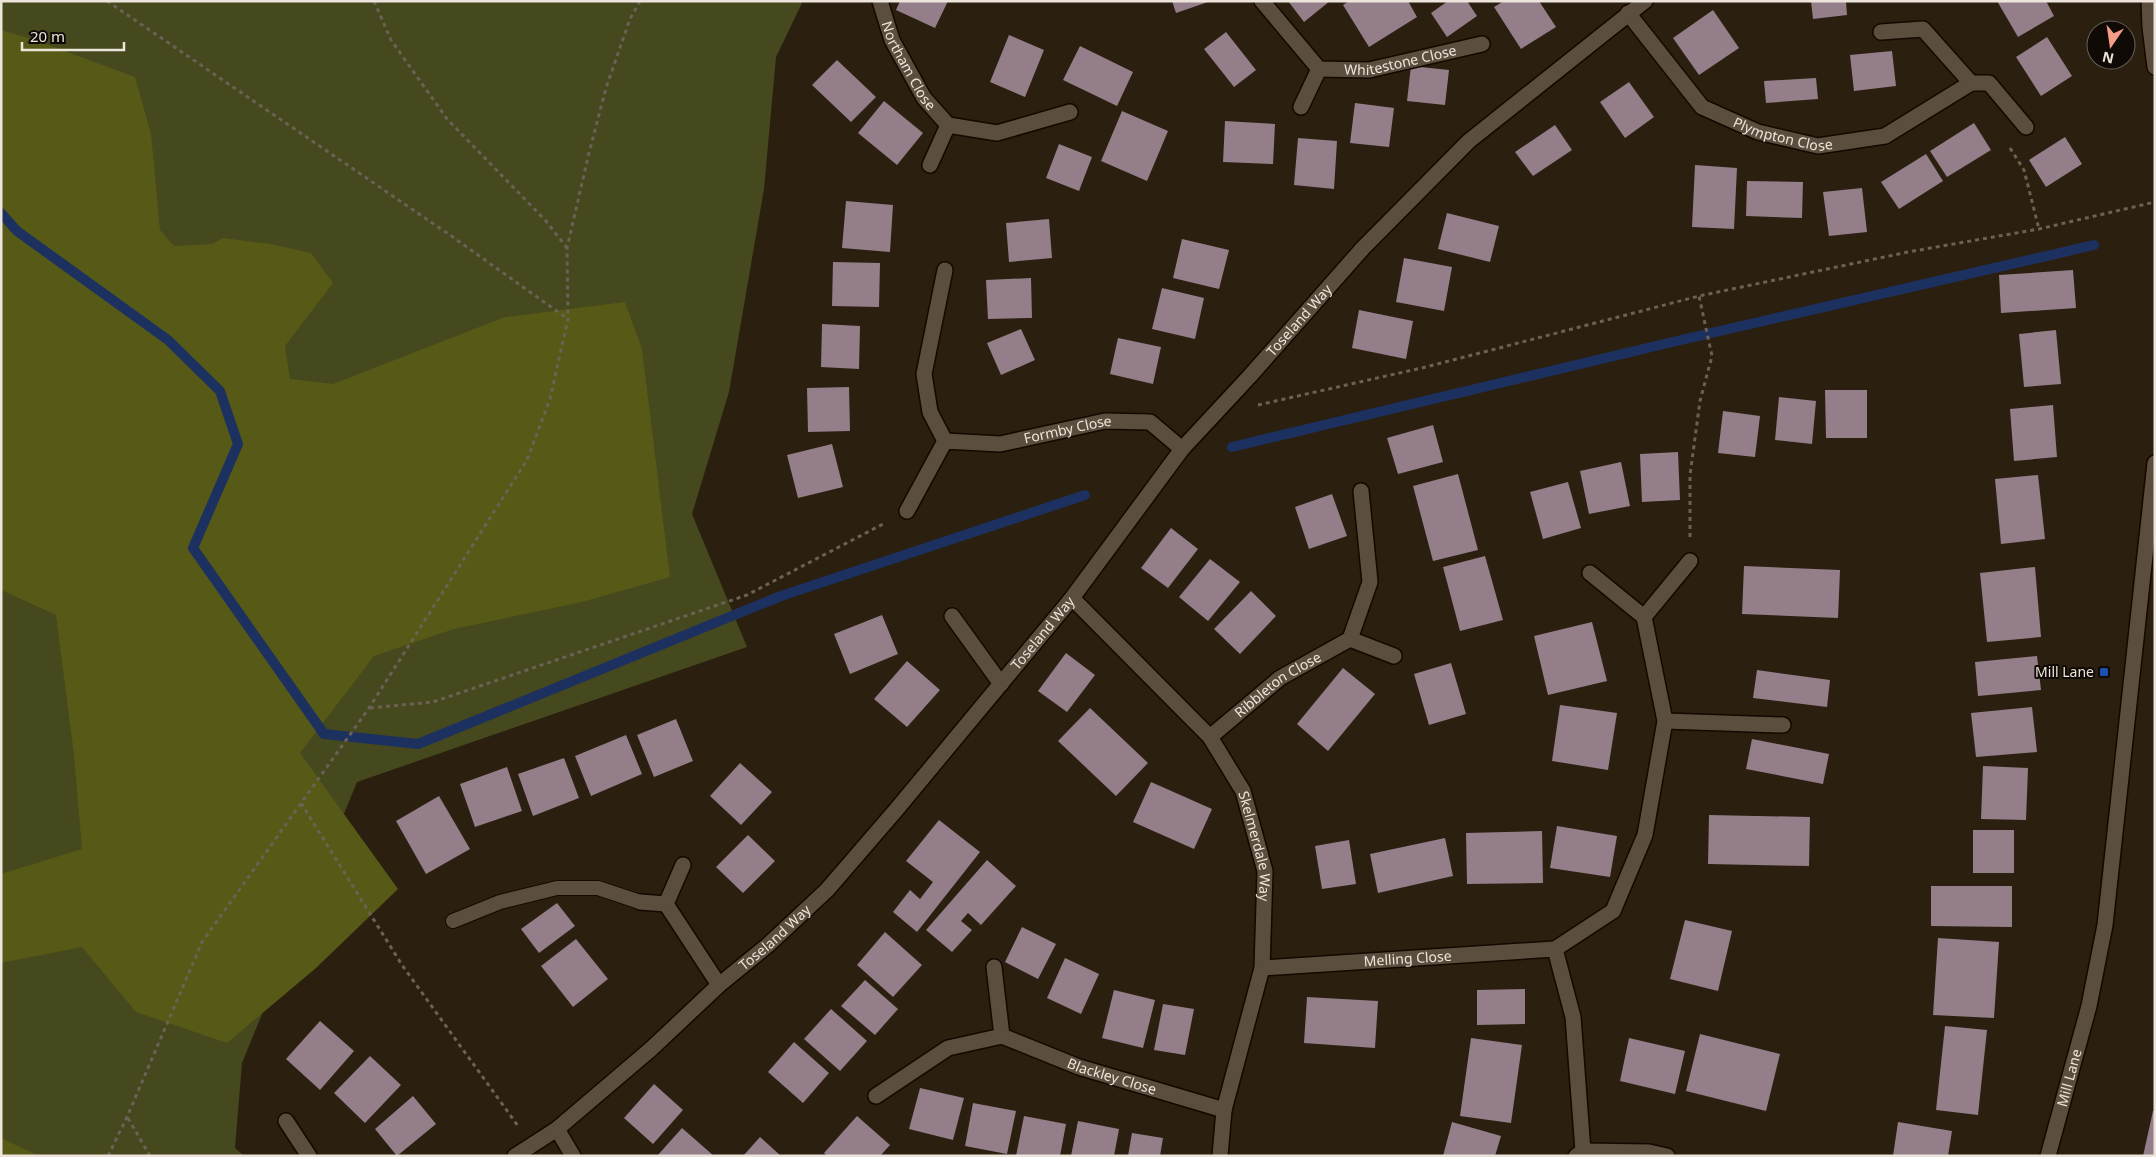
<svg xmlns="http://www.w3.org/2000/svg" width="2156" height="1157" viewBox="0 0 2156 1157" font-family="'Noto Sans',sans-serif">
<rect width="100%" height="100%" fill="#2b1f10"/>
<path fill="#45491d" d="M1,1h802l-27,56 -12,132 -35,203 -37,122 55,133 -390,135 -115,281 -7,85 9,8h-243z"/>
<path fill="#565a16" d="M1,30l34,10 100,37 16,57 9,96 14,16 38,-2 11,-6 48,6 40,9 22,30 -48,63 5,33 43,5 172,-67 120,-15 17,47 28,228 -88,25 -128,27 -80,27 -74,97 98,136 -82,79 -89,75 -91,-31 -54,-65 -81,16v-89l81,-25 -8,-94 -18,-140 -55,-25z
M1,1138l38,18h-38z"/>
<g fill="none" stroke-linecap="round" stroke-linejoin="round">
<path stroke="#1d3160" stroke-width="10" d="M1,213l16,18 151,109 52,51 18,53 -45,104 131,186 94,10 363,-148 304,-101
M1232,447l449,-107 413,-95"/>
</g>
<path fill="#937e8a" d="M900,1h48l-13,27 -39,-18z
M1172,1h36v1l-32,11z
M1288,1h42l-26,21z
M1349,1h59l9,16 -48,30 -26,-42z
M1448,1h19l10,15 -30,21 -16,-24z
M1504,1h35l17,26 -35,22 -27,-42z
M1811,1h35l1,14 -34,4z
M1997,1h49l8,15 -36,21z
M1713,10l26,38 -40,27 -26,-37z
M1226,32l30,38 -22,17 -30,-38z
M1009,35l35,15 -19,47 -35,-15z
M2047,37l25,39 -31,20 -25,-39z
M1080,46l53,26 -16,34 -54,-26z
M1892,51l4,35 -42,5 -4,-36z
M837,60l39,37 -25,25 -39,-37z
M1411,66l38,4 -4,35 -38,-4z
M1816,78l2,21 -52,4 -2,-22z
M1629,82l25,35 -29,21 -25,-36z
M884,101l39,32 -26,32 -39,-32z
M1355,103l39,5 -5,39 -39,-4z
M1122,111l46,20 -21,50 -46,-20z
M1225,121l50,3 -2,40 -50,-2z
M1974,123l17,27 -44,27 -17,-26z
M1555,125l17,25 -39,26 -18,-24z
M2065,137l17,27 -36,23 -17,-27z
M1298,138l39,3 -3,48 -40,-4z
M1059,144l33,13 -13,34 -33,-13z
M1926,154l17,27 -44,28 -18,-27z
M1695,165l42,3 -3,61 -42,-2z
M1747,181l56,1 -1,36 -56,-2z
M1862,188l5,44 -38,4 -6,-44z
M846,201l47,4 -3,47 -48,-4z
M1447,213l52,13 -9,36 -52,-13z
M1049,219l3,39 -43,4 -3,-39z
M1182,239l47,11 -10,39 -46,-11z
M1404,258l48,9 -8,44 -48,-9z
M833,262l47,1 -1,44 -47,-1z
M2073,270l3,38 -75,5 -2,-38z
M1031,278l1,40 -44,1 -2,-39z
M1162,288l42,10 -9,41 -43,-10z
M1359,310l54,11 -7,38 -54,-11z
M822,324l38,2 -1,43 -38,-2z
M1021,329l14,31 -34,15 -14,-32z
M2056,330l5,54 -37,3 -5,-53z
M1118,338l43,9 -8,37 -43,-10z
M849,387l1,44 -42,1 -1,-44z
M1825,390h42v48h-41z
M1779,397l37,4 -4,43 -37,-4z
M2053,405l4,52 -43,4 -4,-52z
M1723,411l37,5 -5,41 -37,-4z
M1433,425l10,37 -45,12 -11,-36z
M832,444l11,43 -45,11 -11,-43z
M1678,452l2,48 -38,2 -2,-48z
M1621,462l9,44 -41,8 -9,-43z
M1458,474l20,76 -45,11 -20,-75z
M2038,475l7,64 -44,5 -6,-65z
M1568,482l13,46 -38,11 -13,-47z
M1332,494l15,42 -38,13 -14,-42z
M1171,528l27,21 -30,39 -27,-20z
M1485,556l18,64 -43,11 -17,-64z
M1210,559l30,23 -32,39 -29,-24z
M1744,566l96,4 -2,48 -96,-4z
M2035,567l6,70 -54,5 -7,-69z
M1251,591l25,25 -36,38 -26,-25z
M882,615l16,39 -48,20 -16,-40z
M1592,622l15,59 -59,14 -14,-59z
M1066,653l29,22 -28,37 -29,-21z
M2037,656l4,34 -63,6 -3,-34z
M907,661l33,29 -33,37 -33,-28z
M1451,663l15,51 -37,11 -15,-51z
M1343,668l32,26 -47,57 -31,-27z
M1757,670l73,10 -3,27 -74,-9z
M1560,705l57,8 -9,57 -56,-9z
M2032,707l5,45 -61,5 -5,-44z
M1090,708l58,55 -32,33 -58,-55z
M676,719l17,42 -39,16 -17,-42z
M626,735l16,39 -51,22 -16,-40z
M1752,739l77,15 -6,30 -77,-15z
M564,758l15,40 -46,18 -15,-42z
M740,763l32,29 -31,33 -31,-29z
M1983,766l45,2 -2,52 -45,-1z
M507,767l15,44 -47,16 -15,-43z
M1151,782l61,27 -18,40 -61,-27z
M439,796l31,53 -44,25 -30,-53z
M1709,815l101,2 -1,49 -101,-2z
M939,820l41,32 -63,80 -24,-20 17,-22 10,9 13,-17 -27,-21z
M1557,826l60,10 -7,41 -60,-9z
M1973,830h41v43h-41z
M1542,831l1,52 -76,1 -1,-51z
M748,835l27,26 -32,32 -27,-26z
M1445,838l8,38 -75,17 -8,-39z
M1349,840l7,44 -34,5 -7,-43z
M987,860l29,26 -35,39 -13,-12 -7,8 11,9 -20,22 -26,-22z
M1931,886h81v41l-81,-1z
M557,903l18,23 -36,27 -18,-24z
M1685,920l47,11 -14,60 -48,-12z
M1022,927l34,17 -18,35 -33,-17z
M885,932l37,33 -29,32 -36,-32z
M1938,938l61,4 -5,76 -61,-3z
M576,939l32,40 -35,28 -32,-41z
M1065,958l34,16 -18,40 -34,-16z
M865,980l33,29 -23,26 -34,-29z
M1525,989v35l-48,1v-35z
M1114,990l41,10 -12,48 -41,-10z
M1307,997l71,4 -3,47 -71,-5z
M1163,1004l31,5 -9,46 -31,-5z
M831,1009l36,32 -27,30 -36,-32z
M320,1021l34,30 -34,39 -34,-31z
M1945,1026l42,4 -9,85 -42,-5z
M1700,1034l80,20 -14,57 -80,-20z
M1471,1038l51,7 -11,78 -51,-7z
M1629,1038l56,13 -10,43 -55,-13z
M794,1042l35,31 -26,30 -35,-31z
M370,1056l31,29 -36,38 -31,-30z
M654,1084l29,26 -30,34 -29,-26z
M920,1088l44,10 -11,42 -44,-11z
M413,1096l23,28 -39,32 -22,-27z
M973,1103l43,8 -9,43 -42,-8z
M2153,1111h2v45h-12z
M857,1116l33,29 -10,11h-53l-3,-3z
M1024,1116l42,8 -6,32h-44z
M1078,1121l41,8 -5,27h-43z
M1452,1122l49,14 -6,20h-52z
M1898,1122l54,9 -4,25h-55z
M682,1128l32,28h-57z
M1132,1133l31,5 -3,18h-32z
M760,1137l21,19h-38z"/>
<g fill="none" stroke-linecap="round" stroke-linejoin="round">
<g stroke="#130900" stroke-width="16">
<path id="lane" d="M453,921l47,-19 57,-14h41l42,14"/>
</g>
<g stroke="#130900" stroke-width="18">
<g id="street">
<path id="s1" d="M880,1l12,39 32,58 24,27 49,8 73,-21"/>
<path id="s2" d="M1262,1l57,68 50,1 113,-26"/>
<path d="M2149,1l1,26 5,40"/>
<path id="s3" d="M1628,13l74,94 56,25 60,14 67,-10 86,-53 -48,-54 -42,3"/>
<path d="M1971,83h18l37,44"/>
<path d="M1301,107l18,-38"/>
<path d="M930,165l18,-40"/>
<path d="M945,270l-21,104 6,38 15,29"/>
<path id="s4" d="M907,511l38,-70 55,3 105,-23 45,1 32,27"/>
<path id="s5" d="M1072,598l138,139 33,54 22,80 -3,97 -38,142 -4,46"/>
<path d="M952,616l49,68"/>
<path d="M1644,617l46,-56"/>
<path d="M1350,639l44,17"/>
<path d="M1665,721l118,4"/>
<path id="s6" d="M1210,737l70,-59 70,-39 20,-57 -9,-91"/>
<path d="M683,865l-17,39 53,81"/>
<path d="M640,902l26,2"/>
<path d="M1555,949l18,68 10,134 -7,5"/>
<path d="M994,967l8,69"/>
<path id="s7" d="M1262,968l293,-19 58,-38 32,-76 20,-114 -21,-104 -54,-44"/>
<path id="s8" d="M876,1096l72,-48 54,-12 77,31 145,43"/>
<path d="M286,1121l23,35"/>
<path d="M557,1129l16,27"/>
<path d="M1583,1151l66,1 18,4"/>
<path id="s9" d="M515,1156l42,-27 94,-80 68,-64 49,-40 59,-55 69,-80 176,-212 110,-149 67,-72 114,-129 106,-107 176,-140"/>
<path id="s10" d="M2048,1156l41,-150 16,-81 50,-462"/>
</g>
</g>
<path stroke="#6c6154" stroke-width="3" stroke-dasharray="4 4" stroke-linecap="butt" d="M107,1l340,232 121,86
M374,1l17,39 56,79 99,102 21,27
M2010,148l14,22 15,59
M1258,405l168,-38 273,-71 209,-44 131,-23 116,-27
M1690,537v-62l10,-74 12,-45 -13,-60
M370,708l63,-6 314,-107 138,-72
M301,803l101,162 116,161
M128,1118l22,38
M108,1156l19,-39 75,-175 167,-234 158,-248 23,-61 18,-80 -1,-71 22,-95 17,-65 24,-69 10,-18"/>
<use href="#lane" stroke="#5c4e3e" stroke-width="14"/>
<use href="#street" stroke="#5c4e3e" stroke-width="15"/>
</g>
<rect fill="#1a4fb4" stroke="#0f0a05" stroke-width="2" x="2099" y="667" width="10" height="10" rx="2.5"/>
<g text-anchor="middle" stroke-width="4" stroke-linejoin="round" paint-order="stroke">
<g font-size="14" fill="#ede5db" stroke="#0f0a05">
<text dy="5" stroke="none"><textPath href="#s2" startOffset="171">Whitestone Close</textPath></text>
<text dy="5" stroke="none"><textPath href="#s1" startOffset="71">Northam Close</textPath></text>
<text dy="5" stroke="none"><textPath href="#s3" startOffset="206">Plympton Close</textPath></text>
<text dy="5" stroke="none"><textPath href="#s9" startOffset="1151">Toseland Way</textPath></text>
<text dy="5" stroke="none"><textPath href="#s4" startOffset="204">Formby Close</textPath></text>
<text dy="5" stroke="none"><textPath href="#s9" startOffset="746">Toseland Way</textPath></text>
<text dy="5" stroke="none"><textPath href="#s6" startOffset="86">Ribbleton Close</textPath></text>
<text dy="5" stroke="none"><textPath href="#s5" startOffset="316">Skelmerdale Way</textPath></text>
<text dy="5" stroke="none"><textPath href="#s9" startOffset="340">Toseland Way</textPath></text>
<text dy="5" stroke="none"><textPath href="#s7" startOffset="146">Melling Close</textPath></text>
<text dy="5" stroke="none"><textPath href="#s8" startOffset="259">Blackley Close</textPath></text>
<text dy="5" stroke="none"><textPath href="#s10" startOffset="81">Mill Lane</textPath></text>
</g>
<g font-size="14" fill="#ede5db" stroke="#0f0a05" text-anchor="end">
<text x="2094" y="677">Mill Lane</text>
</g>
</g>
<rect width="2156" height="1157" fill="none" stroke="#ede5db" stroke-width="5"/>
<g transform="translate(2111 45) rotate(193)"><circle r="24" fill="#0f0a05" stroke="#68625b"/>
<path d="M0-4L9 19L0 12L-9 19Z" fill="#f49e87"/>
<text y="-8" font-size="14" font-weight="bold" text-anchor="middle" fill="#ede5db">N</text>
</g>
<path d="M22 42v8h102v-8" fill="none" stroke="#ede5db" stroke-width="2.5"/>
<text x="30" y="42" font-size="15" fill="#ede5db" stroke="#0f0a05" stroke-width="4" paint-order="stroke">20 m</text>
</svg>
